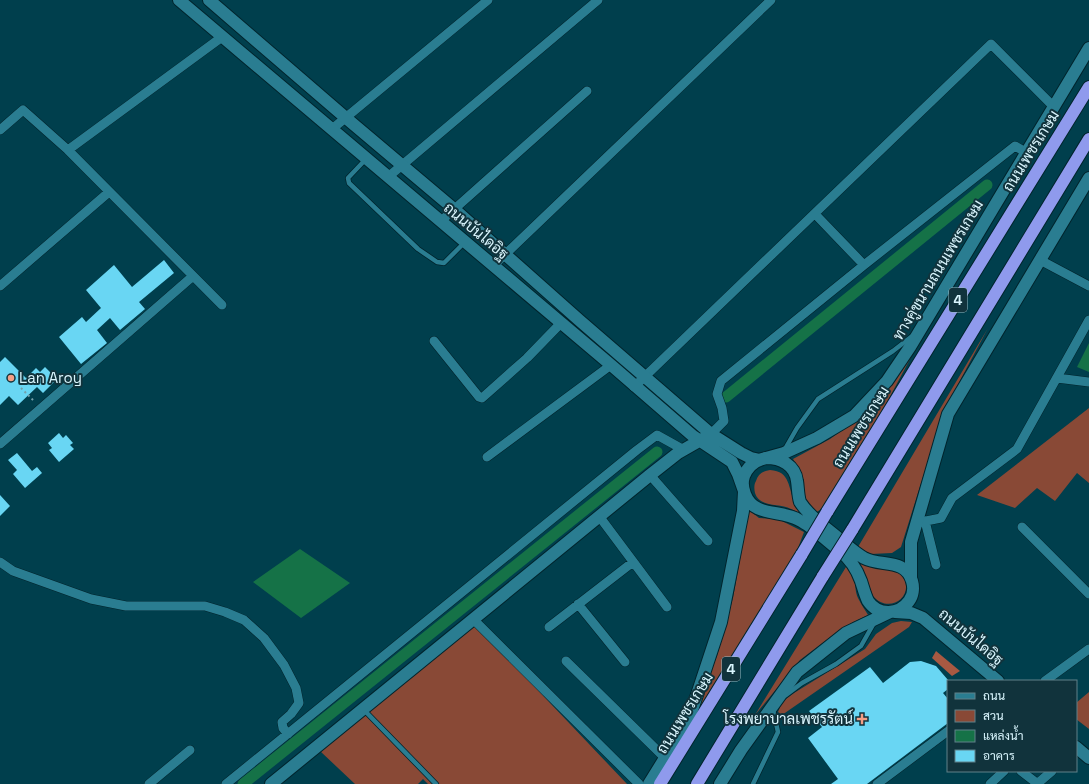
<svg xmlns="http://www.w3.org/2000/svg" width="1089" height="784" viewBox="0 0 1089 784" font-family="'Space Grotesk',Sarabun,sans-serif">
<rect width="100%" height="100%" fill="#003f4d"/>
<path fill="#894936" d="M988,328l-40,75 -10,26 -37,118 -9,6 -21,1 -13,-7z
M923,335l-58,108 -40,63 -8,6 -11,-11 -6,-31 -7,-11 37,-20 29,-21z
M1089,408v75l-12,-10 -22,28 -18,-13 -22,20 -38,-13z
M770,470c21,1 18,19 25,33 3,6 8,11 12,16 -5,-4 -11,-8 -16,-10 -12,-6 -31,-1 -36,-16 -1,-4 -1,-9 1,-12 2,-7 7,-10 14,-11z
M749,510l10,8 19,1 26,13 -6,16 -112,187 31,-79 16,-58z
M860,562c4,2 7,4 11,5 11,2 25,0 32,10 12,19 -14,38 -30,19l-9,-24 -5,-8z
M846,567c12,9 7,19 12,31 3,6 7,12 10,17l-15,7 -24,16 -29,22 -45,55z
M901,621l11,1 -3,5 -127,88 -4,-3 4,-10 12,-9 71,-44 11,-15 16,-11z
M476,625l151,159h-199l-5,-5 -5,5h-63l-35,-33z
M1089,692v37l-13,-10v-16z"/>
<path fill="#a75942" d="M936,651l24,20 -8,5 -20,-18z"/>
<path fill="#157247" d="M1089,343v29l-12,-5z
M300,549l50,34 -49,35 -48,-36z"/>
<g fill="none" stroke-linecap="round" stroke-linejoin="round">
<path stroke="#157247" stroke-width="11" d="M726,397l261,-212
M243,784l414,-332"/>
</g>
<path fill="#69d6f3" d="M164,260l10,13 -35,29 6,7 -25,21 -10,-12 -13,12 10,13 -26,21 -22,-27 23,-20 4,5 15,-14 -15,-18 28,-25 18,22z
M5,357l21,21 10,-10 4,4 5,-5 12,12 -14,14 -6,-6 -19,18 -9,-9 -9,9v-43z
M59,433l4,5 3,-3 7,8 -3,2 4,4 -15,13 -10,-12 3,-2 -4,-5z
M17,453l15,18 5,-4 5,6 -17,15 -12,-14 4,-4 -9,-10z
M0,495l10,11 -10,10z
M921,661l15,5 12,14v9l-5,4 5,6v24l-81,61h-36l7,-5 -30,-41 14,-11 -13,-16 61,-44 13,16 27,-21z"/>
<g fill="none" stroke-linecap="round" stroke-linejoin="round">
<g stroke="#01242c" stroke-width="6">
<path id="lane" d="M366,159l-18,19 1,5 69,66 19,13 7,1 21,-21
M785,449l12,-21 21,-29 75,-48 18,-14
M786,695l16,-12 34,-19 25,-18 13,-23
M364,710l72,74
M753,784l25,-52 -5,-22"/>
</g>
<g stroke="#01242c" stroke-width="10">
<path id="street" d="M332,129l156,-129
M0,130l23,-20 45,40 154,155
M68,150l154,-113
M388,177l210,-177
M815,214l49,51
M441,221l146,-130
M1040,260l49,26
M493,266l278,-266
M0,286l109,-94
M434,341l45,56 3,1 45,-40 34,-35
M1057,378l32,4
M634,387l357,-343 63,63
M711,434l13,-13 -2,-13 -5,-14 4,-13 143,-116 151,-119 12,7
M0,444l193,-168
M487,457l124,-92
M650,475l58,66
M599,516l68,91
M925,521l11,44
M916,523l25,-5 11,-20 65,-49 72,-129
M1022,527l67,67
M0,562l13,9 78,28 35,7h79l20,6 19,8 20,18 20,27 12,23 3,15 -8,11 -9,8 1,6 5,6
M578,604l47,58
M473,619l166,165
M549,627l84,-65
M566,661l99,97
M1045,681l44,-32
M1021,771l17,13
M149,784l41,-34
M226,784l411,-334 20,-15 27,15
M877,784l71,-53
M990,784l14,-13
M1037,784l15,-13"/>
</g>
<g stroke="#01242c" stroke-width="14">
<path id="secondary" d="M179,0l432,365 82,71 39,26 6,12 6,17 -1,20 -22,111 -32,97 -40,65
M209,0l137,118 108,91 125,111 132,114 30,19 10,5 9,2
M766,458l18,-5 33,-15 37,-22 33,-35 23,-34 179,-299
M766,458c15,0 29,7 31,23 1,6 1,15 3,21 2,3 5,7 8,10 10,11 25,21 36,31 6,5 13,11 20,15 17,9 41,0 48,23 2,7 1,15 -3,20 -10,14 -31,15 -41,0 -3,-6 -5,-14 -7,-20 -4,-11 -12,-23 -21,-30 -12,-9 -27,-24 -41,-31 -18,-11 -45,-2 -54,-26 -2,-5 -3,-12 -1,-18 4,-10 12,-16 22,-18z
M911,577v-35l37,-128 141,-236
M895,612l16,1 12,5 75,63
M1076,747l13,11
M271,784l379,-309 28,-22 28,-16
M720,784l21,-34 56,-78 49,-39 44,-21"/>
</g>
<g stroke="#01242c" stroke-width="14">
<path id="highway" d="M827,512l262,-425
M852,530l237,-391
M660,784l142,-230
M697,784l126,-208"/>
</g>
<path stroke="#74a0ab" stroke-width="2" stroke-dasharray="2 3" stroke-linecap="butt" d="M21,388l14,14"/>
<use href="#lane" stroke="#2a7d91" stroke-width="4.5"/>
<use href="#street" stroke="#2a7d91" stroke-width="9"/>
<use href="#secondary" stroke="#2a7d91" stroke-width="12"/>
<use href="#highway" stroke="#8f9aed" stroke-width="12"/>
<g stroke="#01242c" stroke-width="14" stroke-linecap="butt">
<path id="highway-bridge" d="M802,554l25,-42
M823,576l29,-46"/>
</g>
<use href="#highway-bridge" stroke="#8f9aed" stroke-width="12"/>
</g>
<g fill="#f39f85" stroke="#11333c" stroke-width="1.5">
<circle cx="11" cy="378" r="4"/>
<path d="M860 713h4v4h4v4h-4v4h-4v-4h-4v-4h4z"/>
</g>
<g text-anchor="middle" stroke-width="4" stroke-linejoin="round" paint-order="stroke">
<g fill="#11333c" stroke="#9dbbc3" stroke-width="1">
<rect x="949" y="288" width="18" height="24" rx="3"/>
<rect x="722" y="657" width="18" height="24" rx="3"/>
</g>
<g font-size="14" font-weight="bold" fill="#d9f5fd">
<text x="958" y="305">4</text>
<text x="731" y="674">4</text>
</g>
<g font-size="15" fill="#d9f5fd" stroke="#11333c">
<text transform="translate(1031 151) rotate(-58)" y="5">ถนนเพชรเกษม</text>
<text transform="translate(476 231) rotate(40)" y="5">ถนนบันไดอิฐ</text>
<text transform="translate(938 270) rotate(-59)" y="5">ทางคู่ขนานถนนเพชรเกษม</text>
<text transform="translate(861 427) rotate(-58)" y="5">ถนนเพชรเกษม</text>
<text transform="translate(971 637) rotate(40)" y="5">ถนนบันไดอิฐ</text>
<text transform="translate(685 713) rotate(-58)" y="5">ถนนเพชรเกษม</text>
</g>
<g font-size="15" fill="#d9f5fd" stroke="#11333c" text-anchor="start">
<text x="19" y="383">Lan Aroy</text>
<text x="853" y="724" text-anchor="end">โรงพยาบาลเพชรรัตน์</text>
</g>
</g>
<rect x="947" y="680" width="130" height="92" fill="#11333c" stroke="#618189"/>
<rect x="955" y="693" width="20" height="6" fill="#2a7d91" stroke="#618189"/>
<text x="983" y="700" font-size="12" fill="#d9f5fd">ถนน</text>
<rect x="955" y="710" width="20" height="12" fill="#894936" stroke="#618189"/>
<text x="983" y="720" font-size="12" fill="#d9f5fd">สวน</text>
<rect x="955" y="730" width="20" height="12" fill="#157247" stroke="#618189"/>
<text x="983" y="740" font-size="12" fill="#d9f5fd">แหล่งน้ำ</text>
<rect x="955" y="750" width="20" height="12" fill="#69d6f3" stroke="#618189"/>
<text x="983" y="760" font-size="12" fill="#d9f5fd">อาคาร</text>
</svg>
